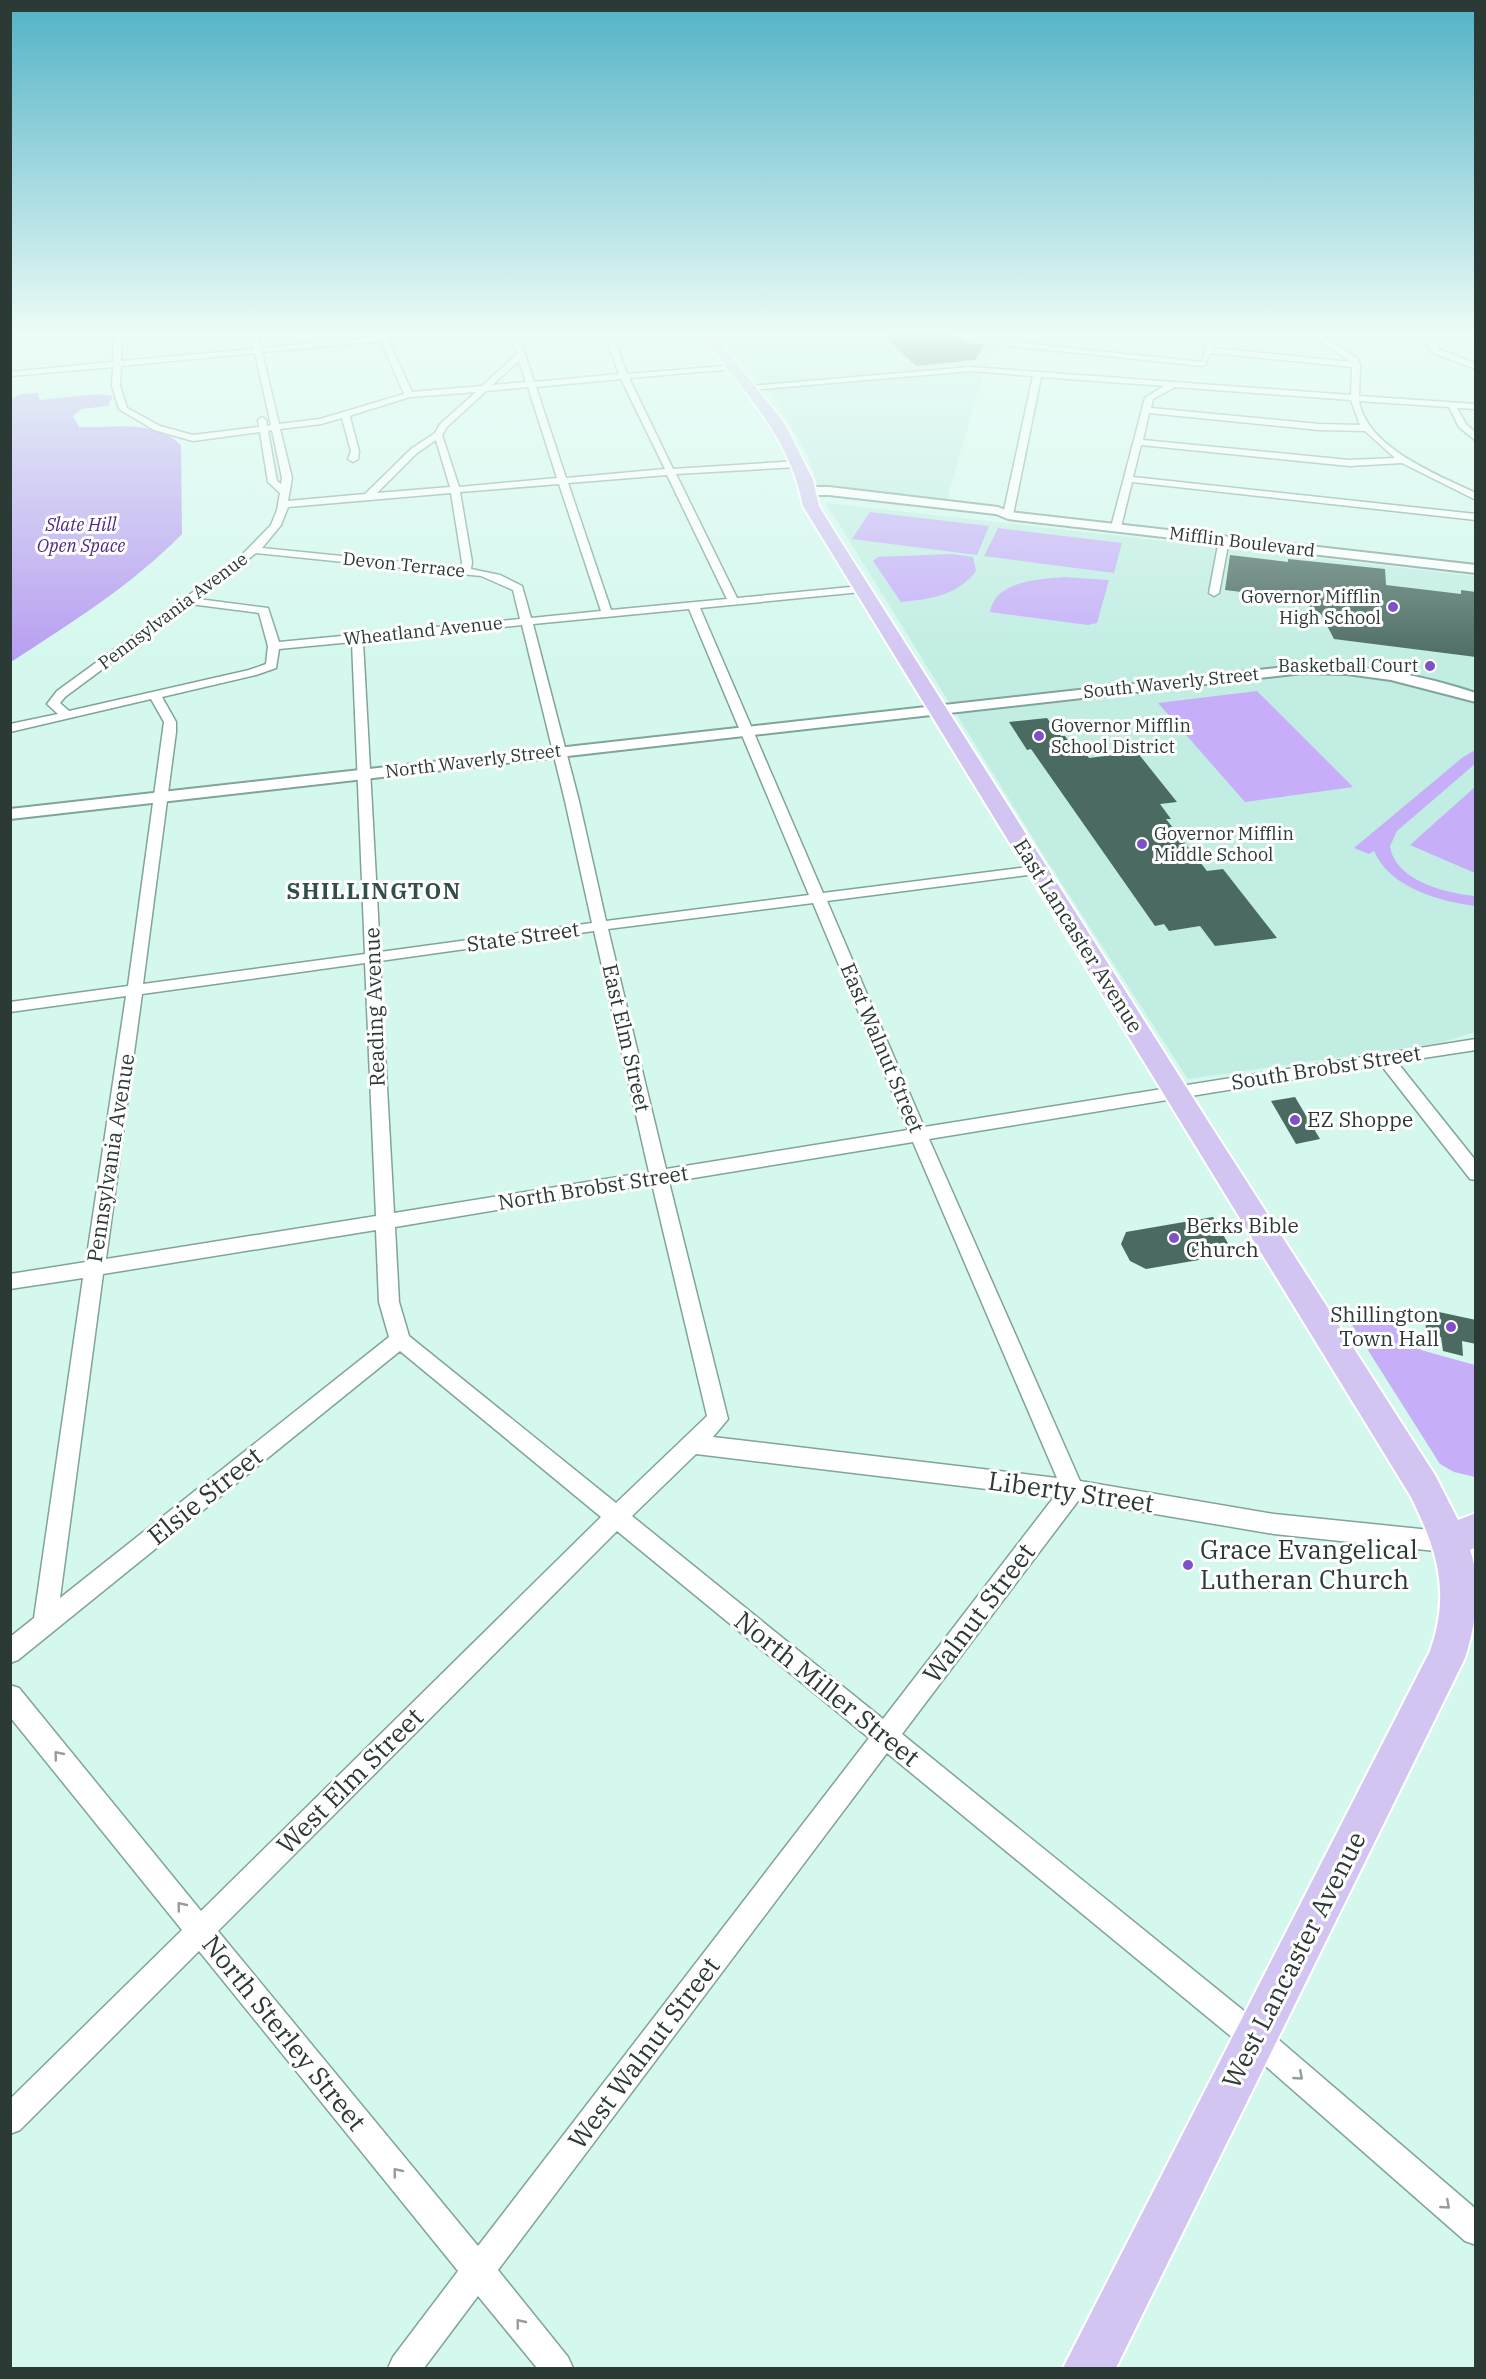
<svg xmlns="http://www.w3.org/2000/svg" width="1486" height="2379" viewBox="0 0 1486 2379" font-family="'IBM Plex Serif',serif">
<rect width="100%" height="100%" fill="#d4f8ee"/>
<path fill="#c1ede2" d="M718,333h288l-21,35 -39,134 -128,-15 -9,-29 -31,-54z
M826,503l649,73v456l-35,11 -252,36 -142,-220z"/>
<path fill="#c6aff8" d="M870,512l119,14 -12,29 -125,-16z
M998,528l124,15 -8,30 -130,-17z
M952,554l21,3 3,14c-19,25 -46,28 -75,31l-28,-41 5,-4z
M1064,577l45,3 -12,43 -9,2 -98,-13c5,-31 49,-33 74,-35z
M1257,691l96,96 -108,15 -87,-99z
M1475,750v14l-78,67 -7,15c5,35 56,47 85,50v10c-36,-5 -85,-18 -101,-55l-5,3 -15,-6 108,-90z
M1475,787v86l-65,-28z
M1398,1318l23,32 54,15v112l-21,-5 -14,-8 -88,-139z"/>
<path fill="#b79cf1" d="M38,393l2,7 57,-6 16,2 -5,10 -27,3 -8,7 6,11c35,1 74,-8 102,18l1,89c-50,51 -111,89 -171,128v-263l9,-5z"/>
<path fill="#4a6a62" d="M881,333h72l12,9 20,3 -10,15 -59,6z
M1230,555l58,7v-3l97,10 1,16 75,9v-4l15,2v65l-142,-18 -13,-25 -23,-15 -73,-9z
M1047,718l14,18h4l4,6 7,-1 13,17 48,-6 40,50 -17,2 11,15h-5l41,52 16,-2 54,69 -62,8 -15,-20 -31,5 -5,-7 -9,2 -124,-177 -4,1 -18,-28z
M1295,1097l25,42 -24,5 -25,-43z
M1213,1217l21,37 -88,15 -16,-8 -9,-17 5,-12z
M1425,1309l51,11v24l-14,-3 1,15 -20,-5 -2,-14 -15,-4z"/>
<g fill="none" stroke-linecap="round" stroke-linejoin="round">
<g stroke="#81a39a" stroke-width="3">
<path id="minor" d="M114,333h8l-1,28 133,-12 -4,-16h8l3,15 118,-11 -2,-4h8l1,3 61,-3 -59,7 24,52 70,-6 35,-32 -7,-21h8l16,49 85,-8 -15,-41h8l15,41 110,-9v4h-3l-105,9 44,91 125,-8 5,3 -5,3 -122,7 61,124 124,-12 5,3 -5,3 -161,16 123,285 213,-27 7,4 -7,4 -209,27 97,226 552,-88v11l-79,12 79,99v19l-6,-1 -89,-114 -452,74 151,342 194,33 176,18 26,16v24l-8,-3 -23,-17 -171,-18 -196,-33 -176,233 363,294 211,181v36l-11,-4 -220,-193 -358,-295 -389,517 70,87 5,11h-36l-59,-72 -54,72h-36l5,-11 65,-86 -259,-320 -179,179 -10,4v-35l172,-169 -172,-213v-32l9,3 182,223 400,-394 -201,-166 -382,309 -8,3v-26l24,-19 49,-340 -73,11v-15l76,-12 40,-266 -116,16v-10l118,-16 36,-264 -13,-23 -141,33v-8l48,-10 -11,-10 10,-13 180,-131 34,-35 6,-15 3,-17 -12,-11 -8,-50 -67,9 -39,-11 -35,-21 -7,-23 1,-19 -103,9v-4l103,-10zM381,341l23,53 -84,25 -41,5 -17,-72zM255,353l16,72 -4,1 -1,-6 -4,-3 -4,3 1,7 -66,8 -33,-9 -33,-18 -7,-22 1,-20zM519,361l7,21 -34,3zM621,379l44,90 -99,9 -30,-91zM528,387l29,91 -98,9 -17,-52 5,-8 39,-36zM476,392l-36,32 -5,9 -24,16 -46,45 -77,7 4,-23 -12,-49 41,-5 21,-6 9,33 -3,8 5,3 5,-3 1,-8 -9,-34 2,-2 58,-18zM272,430l10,48 -1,6 -4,-3 -9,-50zM436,440l14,47 -73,6 40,-40zM667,475l60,124 -116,11 -43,-127zM559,484l42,127 -70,7 -9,-32 -22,-11 -29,-6 1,-7 -12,-70zM451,493l11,69 -1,6 -199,-20 19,-23 7,-18zM256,553l225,23 32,14 7,29 -241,23 -11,-34 -70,-9zM190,604l69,9 9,33 -2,18 -17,6 -180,41 -9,-8 5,-6zM689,609l120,286 -203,26 -27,-120 -46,-177zM522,625l43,176 27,122 -212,29 -17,-311zM352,642l13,312 -222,30 33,-252v-10l-14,-25 94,-22 20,-7 3,-19zM813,903l95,227 -242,39 -58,-240zM594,931l55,241 -255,41 -14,-252zM365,963l11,253 -270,43 36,-265zM913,1142l144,336 -344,-41 15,-18 -59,-237zM652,1184l55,232 -91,87 -207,-167 -10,-34 -4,-75zM376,1230l3,72 10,35 -329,261 43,-324zM696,1454l358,43 -171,222 -251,-203zM617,1531l252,207 -391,508 -260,-315z
M1178,333h40l-5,15 138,14 -43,-29h9l41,26 2,6 -1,31 117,8v5l-19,-1 9,16 10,9v8l-17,-14 -10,-20 -90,-6c8,47 79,74 117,92v7l-74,-37 -53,3 -208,-21 -8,32 343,37v6l-344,-38 -11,45 -8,2 -2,-2 34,-129 19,-12 -123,-9 -28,138 -5,3 -5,-3 30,-139 -62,-5 -221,19 -4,-2 4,-2 221,-19 380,28 1,-28 -141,-14 -6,9 2,2 -4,2 -192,-20 -4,-2 4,-2 191,20 7,-24zM1175,387l176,13 9,25 -41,-1 -168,-16 2,-9zM1149,413l170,17 46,1 30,27 -46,2 -206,-20z
M1430,341h6l3,8 37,15v5l-43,-16 -5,-7z
M1224,537l5,3 -10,53 -5,3 -5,-3 10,-53z"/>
</g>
<g stroke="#81a39a" stroke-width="4">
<path id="tertiary" d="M829,487l169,20 12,5 466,53v8l-468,-54 -12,-5 -167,-19h-20l-6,-4 6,-4z
M1303,665c60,-1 116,9 173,28v9l-85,-22 -44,-6 -44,-1 -1293,146v-10z"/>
</g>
<g stroke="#fff" stroke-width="4">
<path id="primary" d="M700,333h12l73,91 28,56 6,26 12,20 378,597 226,352 23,45 18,-7v34l-6,3c12,34 6,74 -5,108l-349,710h-53l367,-717c21,-59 7,-101 -19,-154l-608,-991c-13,-71 -62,-117 -103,-173z"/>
</g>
<use href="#minor" fill="#fff" fill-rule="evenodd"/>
<use href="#tertiary" fill="#fff" fill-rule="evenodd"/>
<use href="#primary" fill="#d3c5f2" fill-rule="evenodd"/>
</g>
<defs><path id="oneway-chevron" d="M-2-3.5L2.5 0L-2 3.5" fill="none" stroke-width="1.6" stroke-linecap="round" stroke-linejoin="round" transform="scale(1.5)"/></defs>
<g stroke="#969c9a">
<use href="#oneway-chevron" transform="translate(58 1755) rotate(-129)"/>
<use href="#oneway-chevron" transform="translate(181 1906) rotate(-129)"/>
<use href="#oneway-chevron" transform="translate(1299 2076) rotate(41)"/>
<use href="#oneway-chevron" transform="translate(397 2172) rotate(-129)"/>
<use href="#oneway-chevron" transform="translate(1446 2205) rotate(41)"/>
<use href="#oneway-chevron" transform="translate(520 2323) rotate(-129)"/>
</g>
<linearGradient id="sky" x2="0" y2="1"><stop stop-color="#51b2c6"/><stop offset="0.5" stop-color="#ecfcf7"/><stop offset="1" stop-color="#ecfcf7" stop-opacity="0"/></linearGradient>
<rect width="1486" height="666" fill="url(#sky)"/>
<g fill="#8050c9" stroke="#fff" stroke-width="2">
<circle cx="1393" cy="607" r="6"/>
<circle cx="1430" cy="666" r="6"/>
<circle cx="1039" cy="736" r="6"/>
<circle cx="1142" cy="844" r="6"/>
<circle cx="1295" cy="1120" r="6"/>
<circle cx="1174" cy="1238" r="6"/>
<circle cx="1451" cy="1327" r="6"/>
<circle cx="1188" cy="1565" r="6"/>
</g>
<g text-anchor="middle" stroke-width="6" stroke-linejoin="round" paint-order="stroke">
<g font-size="18" font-style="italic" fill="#512889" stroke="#fff">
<text x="81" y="531">Slate Hill<tspan x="81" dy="21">Open Space</tspan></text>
</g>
<g font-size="18" fill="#2c3a36" stroke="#fff">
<text transform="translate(1242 542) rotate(7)" y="6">Mifflin Boulevard</text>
<text transform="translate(404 565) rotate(6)" y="6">Devon Terrace</text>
<text transform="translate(173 611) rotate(-37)" y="6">Pennsylvania Avenue</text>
<text transform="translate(423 631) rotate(-6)" y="6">Wheatland Avenue</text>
<text transform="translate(1171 683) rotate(-6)" y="6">South Waverly Street</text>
<text transform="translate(473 761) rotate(-7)" y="6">North Waverly Street</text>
</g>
<g font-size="18" fill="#2c3a36" stroke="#fff" text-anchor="end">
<text x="1381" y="603">Governor Mifflin<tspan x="1381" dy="21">High School</tspan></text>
<text x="1418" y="672">Basketball Court</text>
<text x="1051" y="732" text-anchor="start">Governor Mifflin<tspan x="1051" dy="21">School District</tspan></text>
<text x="1154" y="840" text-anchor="start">Governor Mifflin<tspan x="1154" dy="21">Middle School</tspan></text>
</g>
<g font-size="21" fill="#2c3a36" stroke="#fff">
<text transform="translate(1078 936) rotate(58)" y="7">East Lancaster Avenue</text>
<text transform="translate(523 937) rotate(-8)" y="7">State Street</text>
<text transform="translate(375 1007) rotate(-92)" y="7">Reading Avenue</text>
<text transform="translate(626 1038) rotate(77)" y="7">East Elm Street</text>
<text transform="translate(882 1048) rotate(67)" y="7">East Walnut Street</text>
<text transform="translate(1326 1068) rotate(-9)" y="7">South Brobst Street</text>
<text transform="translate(111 1158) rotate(-81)" y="7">Pennsylvania Avenue</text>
<text transform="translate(593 1188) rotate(-9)" y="7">North Brobst Street</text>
</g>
<g font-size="21" fill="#2c3a36" stroke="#fff" text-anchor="start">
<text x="1307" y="1127">EZ Shoppe</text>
<text x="1186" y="1233">Berks Bible<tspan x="1186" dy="24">Church</tspan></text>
<text x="1439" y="1322" text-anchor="end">Shillington<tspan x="1439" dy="24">Town Hall</tspan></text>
</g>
<g font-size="22" font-weight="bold" letter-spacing="1.5" fill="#304f48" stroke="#fff">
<text x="374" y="899">SHILLINGTON</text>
</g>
<g font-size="26" fill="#2c3a36" stroke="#fff">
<text transform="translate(1071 1492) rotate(8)" y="9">Liberty Street</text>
<text transform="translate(205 1496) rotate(-39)" y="9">Elsie Street</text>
<text transform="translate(979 1613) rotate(-53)" y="9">Walnut Street</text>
<text transform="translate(827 1689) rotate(39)" y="9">North Miller Street</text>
<text transform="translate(350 1781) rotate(-45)" y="9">West Elm Street</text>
<text transform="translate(1294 1960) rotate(-63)" y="9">West Lancaster Avenue</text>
<text transform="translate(284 2033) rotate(51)" y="9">North Sterley Street</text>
<text transform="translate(644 2053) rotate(-53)" y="9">West Walnut Street</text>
</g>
<g font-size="26" fill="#2c3a36" stroke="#fff" text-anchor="start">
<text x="1200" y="1559">Grace Evangelical<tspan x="1200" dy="30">Lutheran Church</tspan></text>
</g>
</g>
<rect width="1486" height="2379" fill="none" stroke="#2c3a36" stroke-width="24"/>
</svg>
